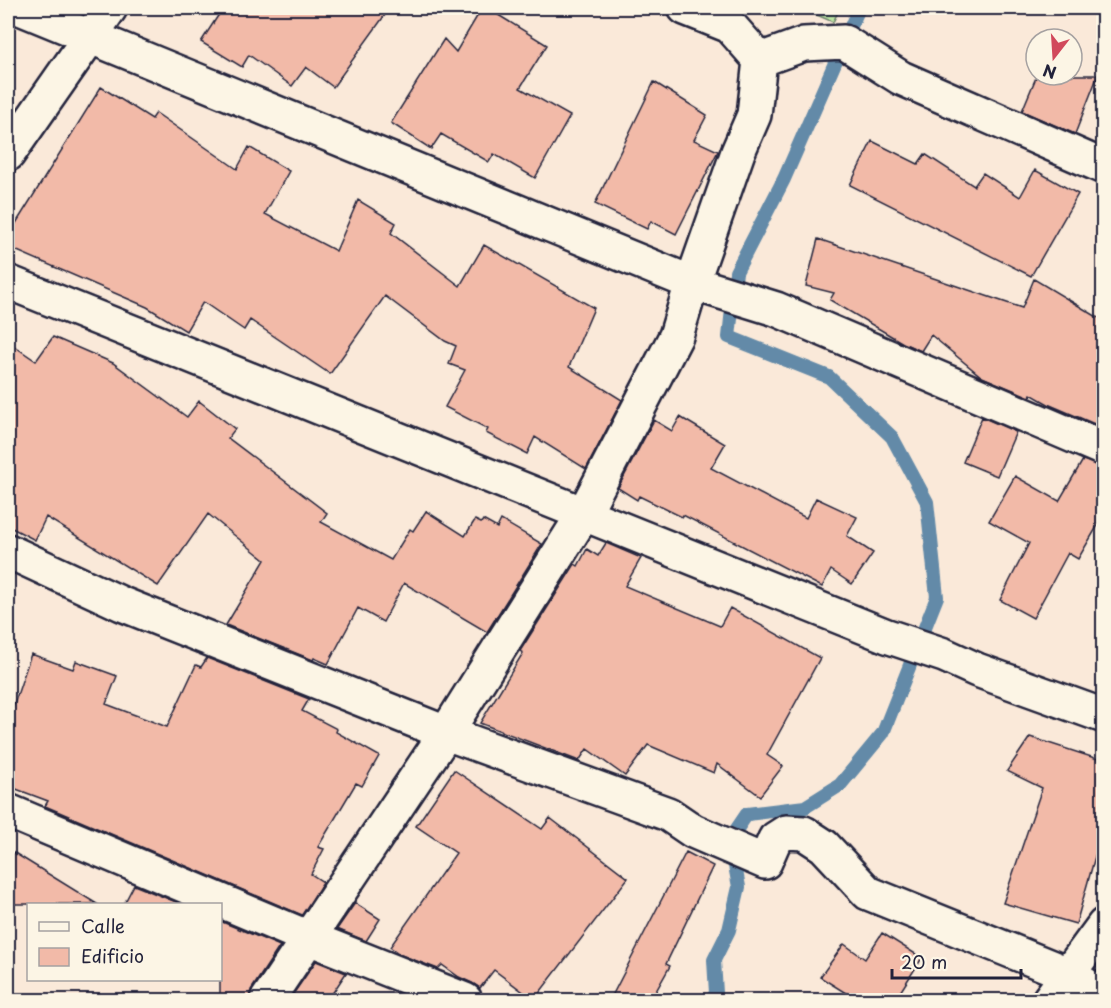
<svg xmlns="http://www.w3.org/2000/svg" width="1111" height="1008" viewBox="0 0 1111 1008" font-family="'Playpen Sans',sans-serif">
<rect width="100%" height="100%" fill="#fae9d9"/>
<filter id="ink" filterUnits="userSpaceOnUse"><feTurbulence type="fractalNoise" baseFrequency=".0167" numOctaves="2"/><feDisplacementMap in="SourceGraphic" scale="12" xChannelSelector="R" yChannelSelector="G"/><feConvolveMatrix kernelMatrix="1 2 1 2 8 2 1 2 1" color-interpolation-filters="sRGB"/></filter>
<g filter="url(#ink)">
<path fill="#bae4a1" stroke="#6e836e" stroke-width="1.5" d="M801,8h39l-7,14z"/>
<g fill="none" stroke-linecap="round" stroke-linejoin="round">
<path stroke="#638aa8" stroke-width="14" d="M712,1000l4,-7 -2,-33 15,-30 10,-43 -9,-48 17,-25 58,-7 35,-22 43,-52 54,-136 -10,-95 -35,-65 -63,-60 -100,-40 7,-65 48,-93 75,-171"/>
</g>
<path fill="#f2baa8" stroke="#22223b" stroke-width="1.5" d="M223,8h167l-57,79 -27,-20 -14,19 -43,-31 -7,12 -41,-25z
M482,8h5l60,37 -27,43 50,28 -35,62 -41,-24 -5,8 -48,-28 -10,15 -40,-26 53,-84 12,13z
M1037,75h61l-23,59 -53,-23z
M654,82l53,33 -13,25 24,11 -42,83 -25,-13 -4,8 -52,-25z
M101,87l51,32 4,-6 81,56 12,-22 40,24 -24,43 71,37 22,-51 38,23 -5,10 69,53 24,-41 110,63 -25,59 53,33 -36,69 -51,-32 -8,17 -41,-21 2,-4 -43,-22 20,-37 -16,-6 7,-18 -11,-5 -60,-45 -55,78 -80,-54 -6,10 -41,-28 -17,29 -39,-24 -139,-60v-11z
M872,141l46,23 7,-10 49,32 9,-13 37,24 15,-27 43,24 -47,82 -181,-91z
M818,239l204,69 12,-29 70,42v107l-54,-23 -19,-11 -1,3 -48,-20 -51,-42 -10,16 -18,-8 -73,-43 4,-7 -28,-7z
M53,337l60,26 74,54 12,-16 36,28 -7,9 99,75 -6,9 70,38 19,-31 3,2 13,-20 39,25 10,-16 6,3 2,-3 14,8 4,-8 41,24 -55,88 -83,-49 -21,39 -25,-14 -30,56 -14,-6 -1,2 -87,-35 39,-65 -57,-46 -50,72 -112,-69 -11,23 -27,-14v-184l28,19z
M680,417l45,27 -14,24 95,50 10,-20 41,19 -10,19 26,17 -21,31 -21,-14 -9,17 -139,-72 -1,2 -43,-21 -2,4 -19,-12 36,-68 18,11z
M982,417l34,15 -19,44 -34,-14z
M1083,460l21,7v48l-26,44 -10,-6 -35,65 -33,-18 29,-57 -40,-22 26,-45 44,25z
M606,543l35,15 -16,28 95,40 10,-18 90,50 -53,97 16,11 -23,30 -43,-32 -3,9 -66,-28 -23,31 -38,-27 -8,12 -99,-38 43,-70 -3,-2 55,-87 3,2 9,-17 11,7z
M31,654l42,15 3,-8 41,15 -11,28 61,23 29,-62 5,2 6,-9 102,41 -7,12 35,18 -1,3 43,24 -17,30 -6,-3 -38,64 6,2 -13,25 12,8 -21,33 -257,-109 3,-5 -40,-15v-64z
M1030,737l74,24v95l-8,-3 -20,71 -73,-21 39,-115 -35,-17z
M454,770l88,59 8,-11 78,60 -94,122 -40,-30 -14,18 -8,-5 -13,-6 -17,-12 -4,4 -37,-14 -11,-8 66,-94 -40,-27z
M8,849l89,55h-89z
M686,852l27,14 -47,98 4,2 -19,34h-41z
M134,885l47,19h-57z
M355,903l25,16 -14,22 -29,-12z
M220,921l60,25 -29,44 -2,10h-29z
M882,933l40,25 -27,42h-38l-37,-23 24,-33 21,15z
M316,961l30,12 -18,27h-39z"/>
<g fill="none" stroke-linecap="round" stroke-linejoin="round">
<g stroke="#22223b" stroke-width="38">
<path id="minor" d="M20,8l672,275 84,26 328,140
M760,60l44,-16 40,-2 57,36 203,89
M8,154l102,-146
M8,282l879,354 57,19 33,15 127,46
M8,551l114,53 324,129 222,81 25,17 72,31 10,-23 11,-7 18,1 20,13 44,47 200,81 36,22
M8,811l301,127 156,62
M267,1000l179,-267 137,-218 93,-179 16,-53 46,-131 16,-37 6,-55 -30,-34 -45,-18
M1049,1000l55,-75"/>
</g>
<use href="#minor" stroke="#fcf5e5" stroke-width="33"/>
</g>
</g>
<rect width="1111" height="1008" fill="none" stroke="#fcf5e5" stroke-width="30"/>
<rect x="15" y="15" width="1081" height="978" fill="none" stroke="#22223b" stroke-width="2" filter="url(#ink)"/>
<rect x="27" y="903" width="195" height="78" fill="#fcf5e5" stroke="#a5a1a1" stroke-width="1.5"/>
<rect x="39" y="922" width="30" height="9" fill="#fcf5e5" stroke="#a5a1a1" stroke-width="1.5"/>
<text x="81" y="933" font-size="18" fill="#22223b">Calle</text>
<rect x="39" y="948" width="30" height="18" fill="#f2baa8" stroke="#a5a1a1" stroke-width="1.5"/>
<text x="81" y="963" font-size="18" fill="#22223b">Edificio</text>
<g transform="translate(1054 57) rotate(197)"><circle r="28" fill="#fcf5e5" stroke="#a5a1a1" stroke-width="1.5"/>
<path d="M0-4.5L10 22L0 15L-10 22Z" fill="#d1495b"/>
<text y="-9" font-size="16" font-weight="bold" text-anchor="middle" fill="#22223b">N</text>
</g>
<path d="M892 969v9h129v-9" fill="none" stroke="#22223b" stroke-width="3"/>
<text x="901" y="969" font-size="18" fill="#22223b" stroke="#fcf5e5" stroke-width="4.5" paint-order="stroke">20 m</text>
</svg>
